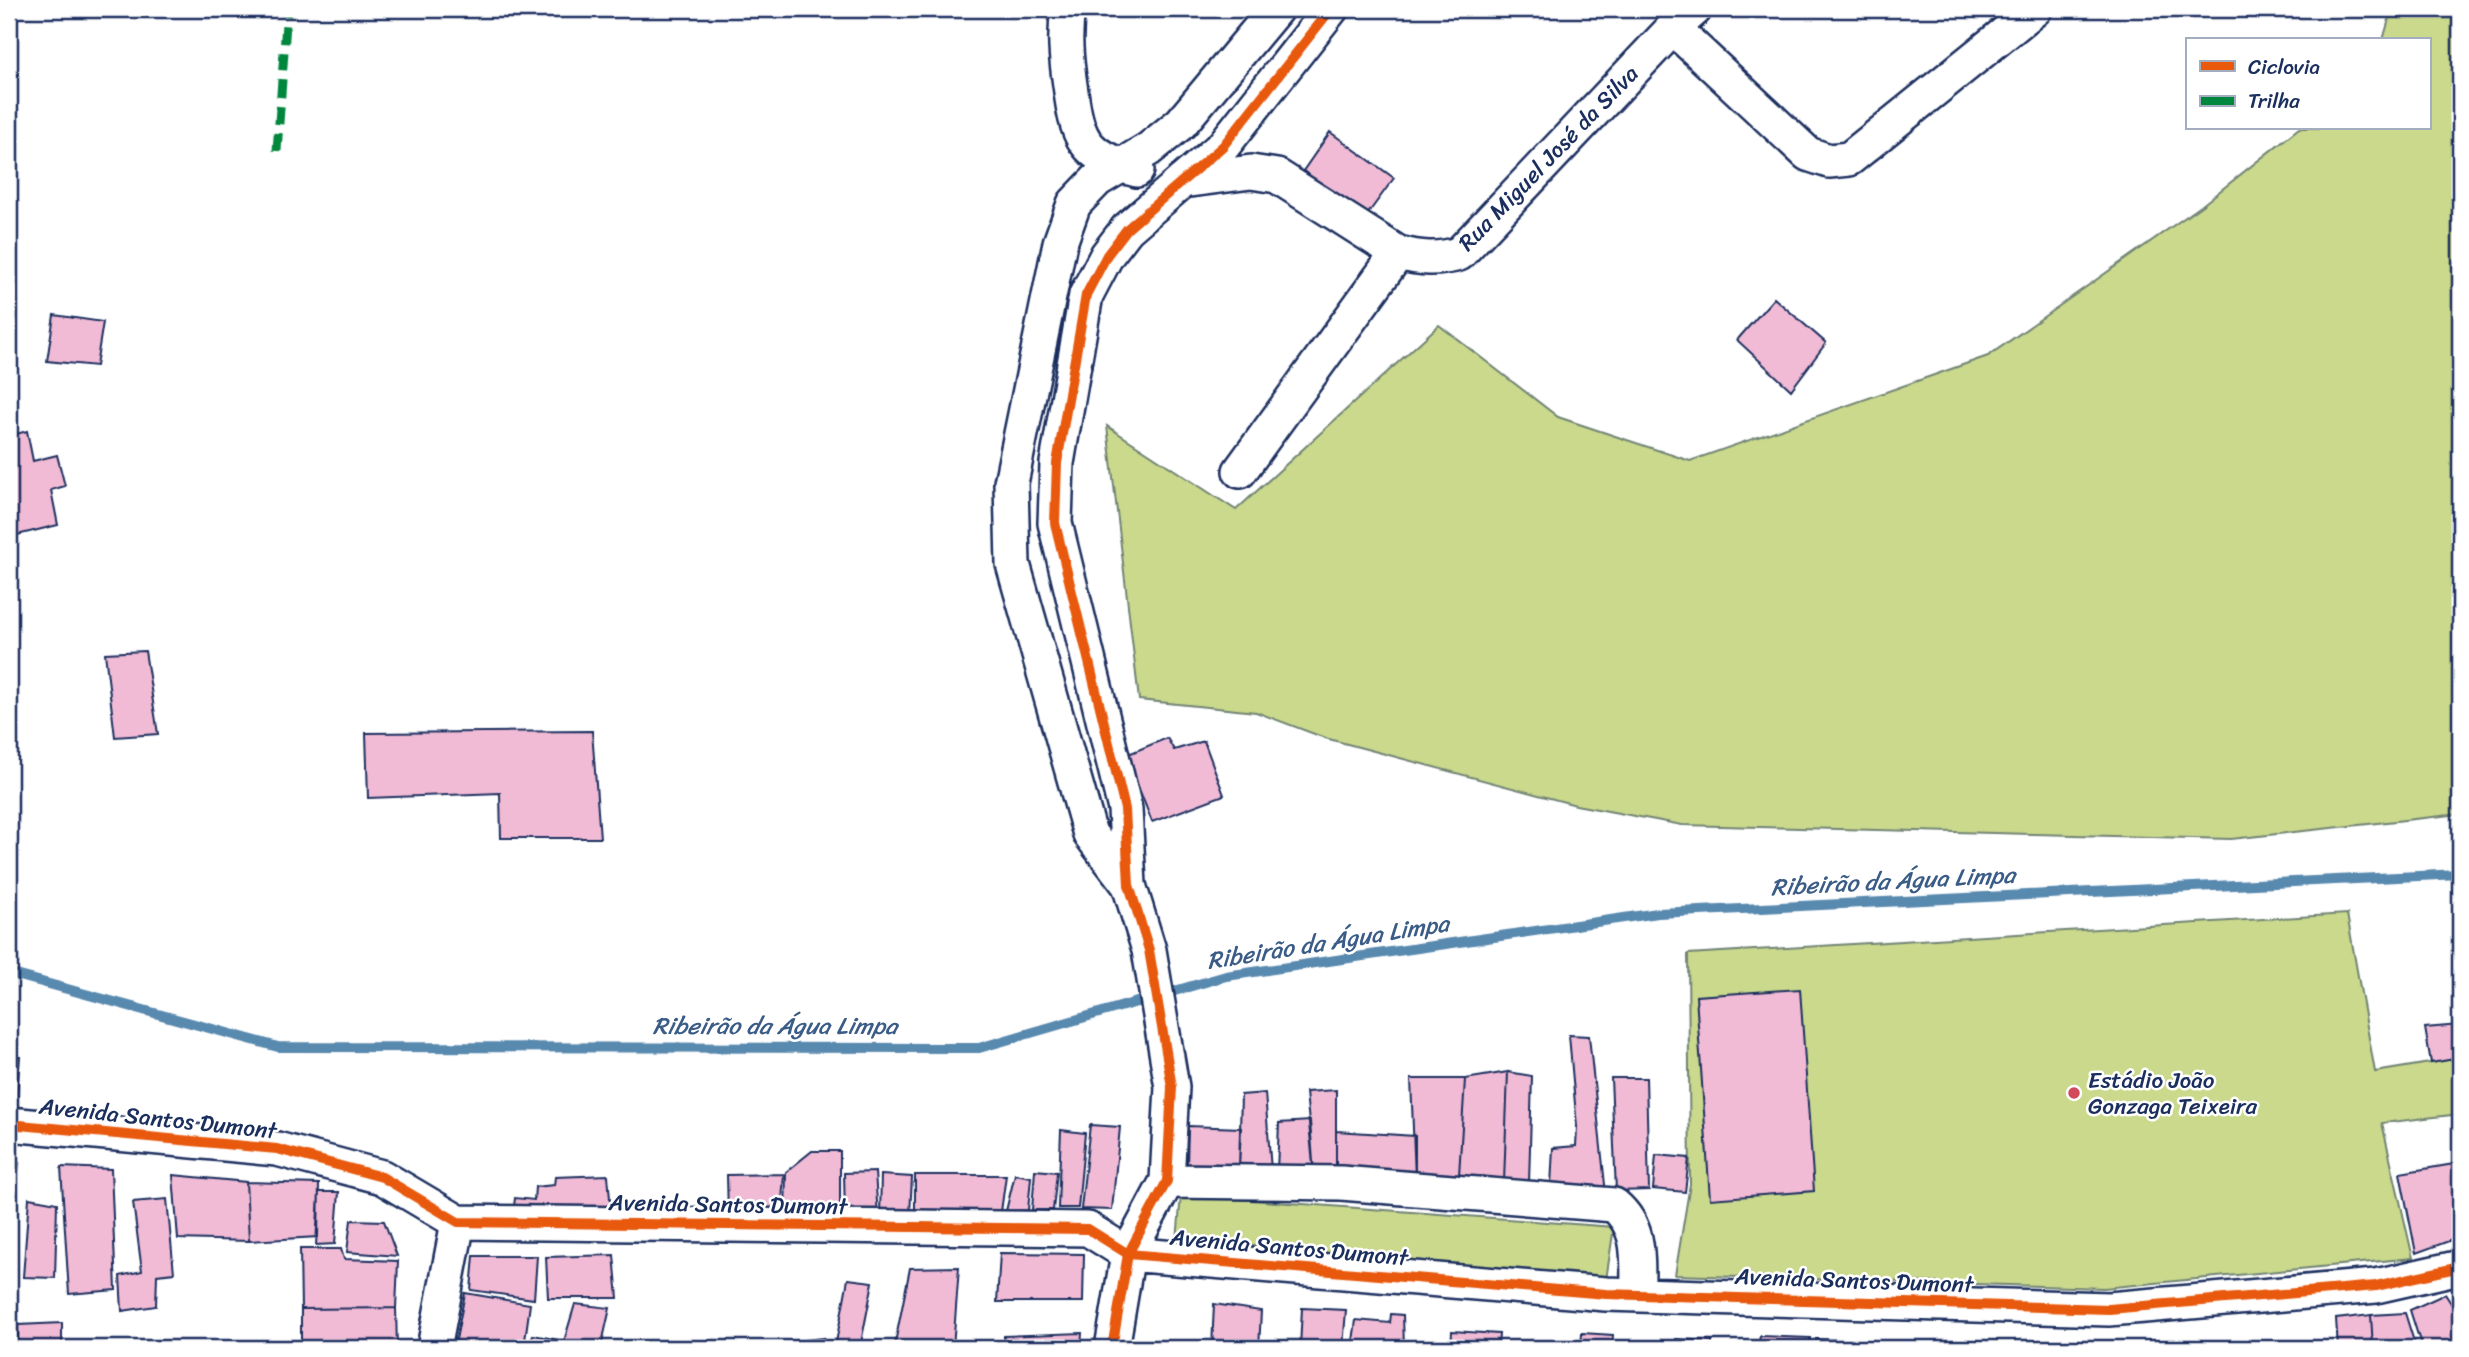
<svg xmlns="http://www.w3.org/2000/svg" width="2469" height="1357" viewBox="0 0 2469 1357" font-family="Sriracha,sans-serif">
<rect width="100%" height="100%" fill="#fff"/>
<filter id="ink" filterUnits="userSpaceOnUse"><feTurbulence type="fractalNoise" baseFrequency=".0143" numOctaves="2"/><feDisplacementMap in="SourceGraphic" scale="14" xChannelSelector="R" yChannelSelector="G"/><feConvolveMatrix kernelMatrix="1 2 1 2 8 2 1 2 1" color-interpolation-filters="sRGB"/></filter>
<g filter="url(#ink)">
<path fill="#cad98c" stroke="#728475" stroke-width="2" d="M2392,9h68v805l-229,25 -549,-14 -106,-20 -251,-67 -69,-26 -117,-12 -32,-274 129,84 203,-185 119,92 132,44 298,-105 213,-150 98,-78h130v-88h-46z
M2347,914l28,158 85,-14v56l-78,9 31,135 -309,30 -429,-13 15,-91 -2,-230z
M1181,1195l433,32 -8,53 -429,-40z"/>
<g fill="none" stroke-linecap="round" stroke-linejoin="round">
<path stroke="#5989ae" stroke-width="10" d="M9,973l269,74 701,1 247,-72 432,-63 802,-39"/>
</g>
<path fill="#f1bbd5" stroke="#1b2f5e" stroke-width="2" d="M1330,132l64,46 -27,37 -64,-44z
M1774,298l52,45 -35,47 -54,-50z
M54,315l49,7 -7,44 -49,-5z
M27,431l6,30 24,-6 8,31 -14,4 7,35 -49,12v-101z
M145,651l13,83 -43,3 -10,-84z
M592,731l8,107h-99l-1,-45 -132,5 -2,-65z
M1167,738l7,12 30,-9 20,54 -72,27 -26,-67z
M1800,989l14,202 -104,8 -14,-203z
M2460,1025v33l-29,5 -6,-35z
M1569,1035l20,1 17,158 -55,-8 2,-38 23,-2 1,-19z
M9,1056l11,1 -4,48 -7,-1z
M1508,1072l-4,110 -45,-7 6,-96z
M1508,1072l24,4 -3,107 -25,-1z
M1611,1078h35l3,112 -33,1z
M1411,1079h54l-6,96 -44,3z
M1336,1090v82l-22,3 -8,-83z
M1265,1093l6,77 -32,-2 2,-73z
M1310,1121l4,54 -37,-3 2,-49z
M1090,1125l30,2 -8,83 -31,-1z
M1188,1126l53,2 -2,40 -52,-1z
M1061,1130l24,3 -7,75h-20z
M1336,1131l79,5v42l-79,-6z
M812,1151h28v64h-55l1,-43z
M1656,1155l33,3 -4,34 -32,-3z
M9,1162l10,1 -8,66h-2z
M2460,1163v74l-44,16 -16,-80z
M61,1167l50,2 5,121 -47,4z
M1035,1170l22,2 -4,38h-21z
M875,1172l3,45 -33,-3 -1,-41z
M784,1174l-3,40 -53,1 -1,-40z
M1015,1174l16,3 -3,33 -22,1z
M173,1175l73,7 3,59 -71,-2z
M608,1175l3,36 -98,3 2,-16 19,2 1,-13 19,-2 1,-8z
M881,1175l31,2 -2,37 -30,3z
M915,1175h91l-5,37 -86,3z
M246,1182l73,2 -1,53 -69,4z
M319,1192h20l-4,52 -19,1z
M29,1198l28,5 -2,75 -32,-1z
M167,1199l7,74 -17,2 -1,31 -34,5 -2,-35 22,-5 -9,-69z
M351,1220l33,1 13,35 -50,-4z
M300,1249h41l3,10 54,2 -2,47 -95,1z
M1000,1253l84,1 -1,48h-86z
M614,1255l4,43h-70l-2,-41z
M474,1256h63l-3,43 -63,-9z
M959,1267l-6,81h-39l-19,-5 15,-75z
M848,1279l25,3 -13,66h-25z
M465,1293l65,11 -6,44 -69,-3z
M2445,1294l15,23v31h-38l-12,-38z
M575,1304l35,4 -9,40h-71l3,-13 31,6z
M1214,1304l47,7 -2,37h-47z
M396,1308l1,40h-96v-39z
M1302,1308l44,2 -3,38h-43z
M2405,1313l11,35h-43l-2,-33z
M1391,1314l12,1 1,33h-52l4,-28 34,3z
M2371,1315l2,33h-35l-2,-29z
M62,1323v25h-44v-23z
M1452,1331l47,3 -1,14h-47z
M1082,1333l-1,15h-77v-12z
M1582,1333l31,2 -1,13h-31z
M1760,1336l50,2v10h-52z
M824,1338l-2,10h-27l1,-7z
M1676,1339l36,2v7h-37z
M1816,1339l31,1 -1,8h-31z
M1297,1343v5h-31v-4z
M2112,1345v3h-44v-1z"/>
<g fill="none" stroke-linecap="round" stroke-linejoin="round">
<g stroke="#1b2f5e" stroke-width="38">
<path id="minor" d="M1068,9c-4,27 -2,49 2,76 7,51 11,71 67,85
M1673,28l135,126 21,7 20,-2 186,-150
M1182,181l69,-9 26,4 121,77
M1240,471l158,-218c23,6 39,7 61,1l214,-226 22,-19
M1129,885l-39,-51 -77,-270 -2,-81 49,-240 14,-39 23,-24 52,-31 32,-26 95,-114
M9,1124l268,25 105,28 76,45 630,7 40,25 478,40 503,15 267,-23 84,-19
M1167,1181l174,2 273,22c29,24 23,55 24,90
M434,1348l24,-126
M1112,1348l16,-94 39,-73 5,-94 -23,-137 -20,-65 -4,-76 -70,-286 2,-60 29,-168 21,-40 20,-26 96,-83 108,-137"/>
</g>
<use href="#minor" stroke="#fff" stroke-width="33"/>
<path stroke="#00873e" stroke-width="9" stroke-dasharray="18 9" stroke-linecap="butt" d="M277,151l10,-142"/>
<g stroke="#fff" stroke-width="15">
<path id="cycleway" d="M9,1124l268,25 105,28 76,45 630,7 40,25 478,40 503,15 267,-23 84,-19
M1112,1348l16,-94 39,-73 5,-94 -23,-137 -20,-65 -4,-76 -70,-286 2,-60 29,-168 21,-40 20,-26 96,-83 108,-137"/>
</g>
<use href="#cycleway" stroke="#e8590c" stroke-width="10"/>
</g>
</g>
<circle fill="#d1495b" stroke="#fff" stroke-width="2.5" cx="2074" cy="1093" r="7"/>
<g text-anchor="middle" stroke-width="5" stroke-linejoin="round" paint-order="stroke">
<g font-size="23" fill="#1b2f5e" stroke="#fff">
<text transform="translate(1548 158) rotate(-46)" y="8">Rua Miguel José da Silva</text>
<text transform="translate(158 1118) rotate(6)" y="8">Avenida Santos Dumont</text>
<text transform="translate(728 1204) rotate(1)" y="8">Avenida Santos Dumont</text>
<text transform="translate(1289 1247) rotate(5)" y="8">Avenida Santos Dumont</text>
<text transform="translate(1854 1280) rotate(2)" y="8">Avenida Santos Dumont</text>
</g>
<g font-size="23" fill="#1b2f5e" stroke="#fff" text-anchor="start">
<text x="2088" y="1088">Estádio João<tspan x="2088" dy="26">Gonzaga Teixeira</tspan></text>
</g>
<g font-size="24" font-style="italic" fill="#3a5c86" stroke="#fff">
<text transform="translate(1893 881) rotate(-3)" y="8">Ribeirão da Água Limpa</text>
<text transform="translate(1328 942) rotate(-9)" y="8">Ribeirão da Água Limpa</text>
<text x="775" y="1034">Ribeirão da Água Limpa</text>
</g>
</g>
<rect width="2469" height="1357" fill="none" stroke="#fff" stroke-width="35"/>
<rect x="18" y="18" width="2434" height="1322" fill="none" stroke="#1b2f5e" stroke-width="2.5" filter="url(#ink)"/>
<rect x="2186" y="38" width="245" height="91" fill="#ffffff" stroke="#a4acbf" stroke-width="2"/>
<rect x="2200" y="61" width="35" height="10" fill="#e8590c" stroke="#a4acbf" stroke-width="2"/>
<text x="2248" y="74" font-size="21" fill="#1b2f5e">Ciclovia</text>
<rect x="2200" y="96" width="35" height="10" fill="#00873e" stroke="#a4acbf" stroke-width="2"/>
<text x="2248" y="108" font-size="21" fill="#1b2f5e">Trilha</text>
</svg>
